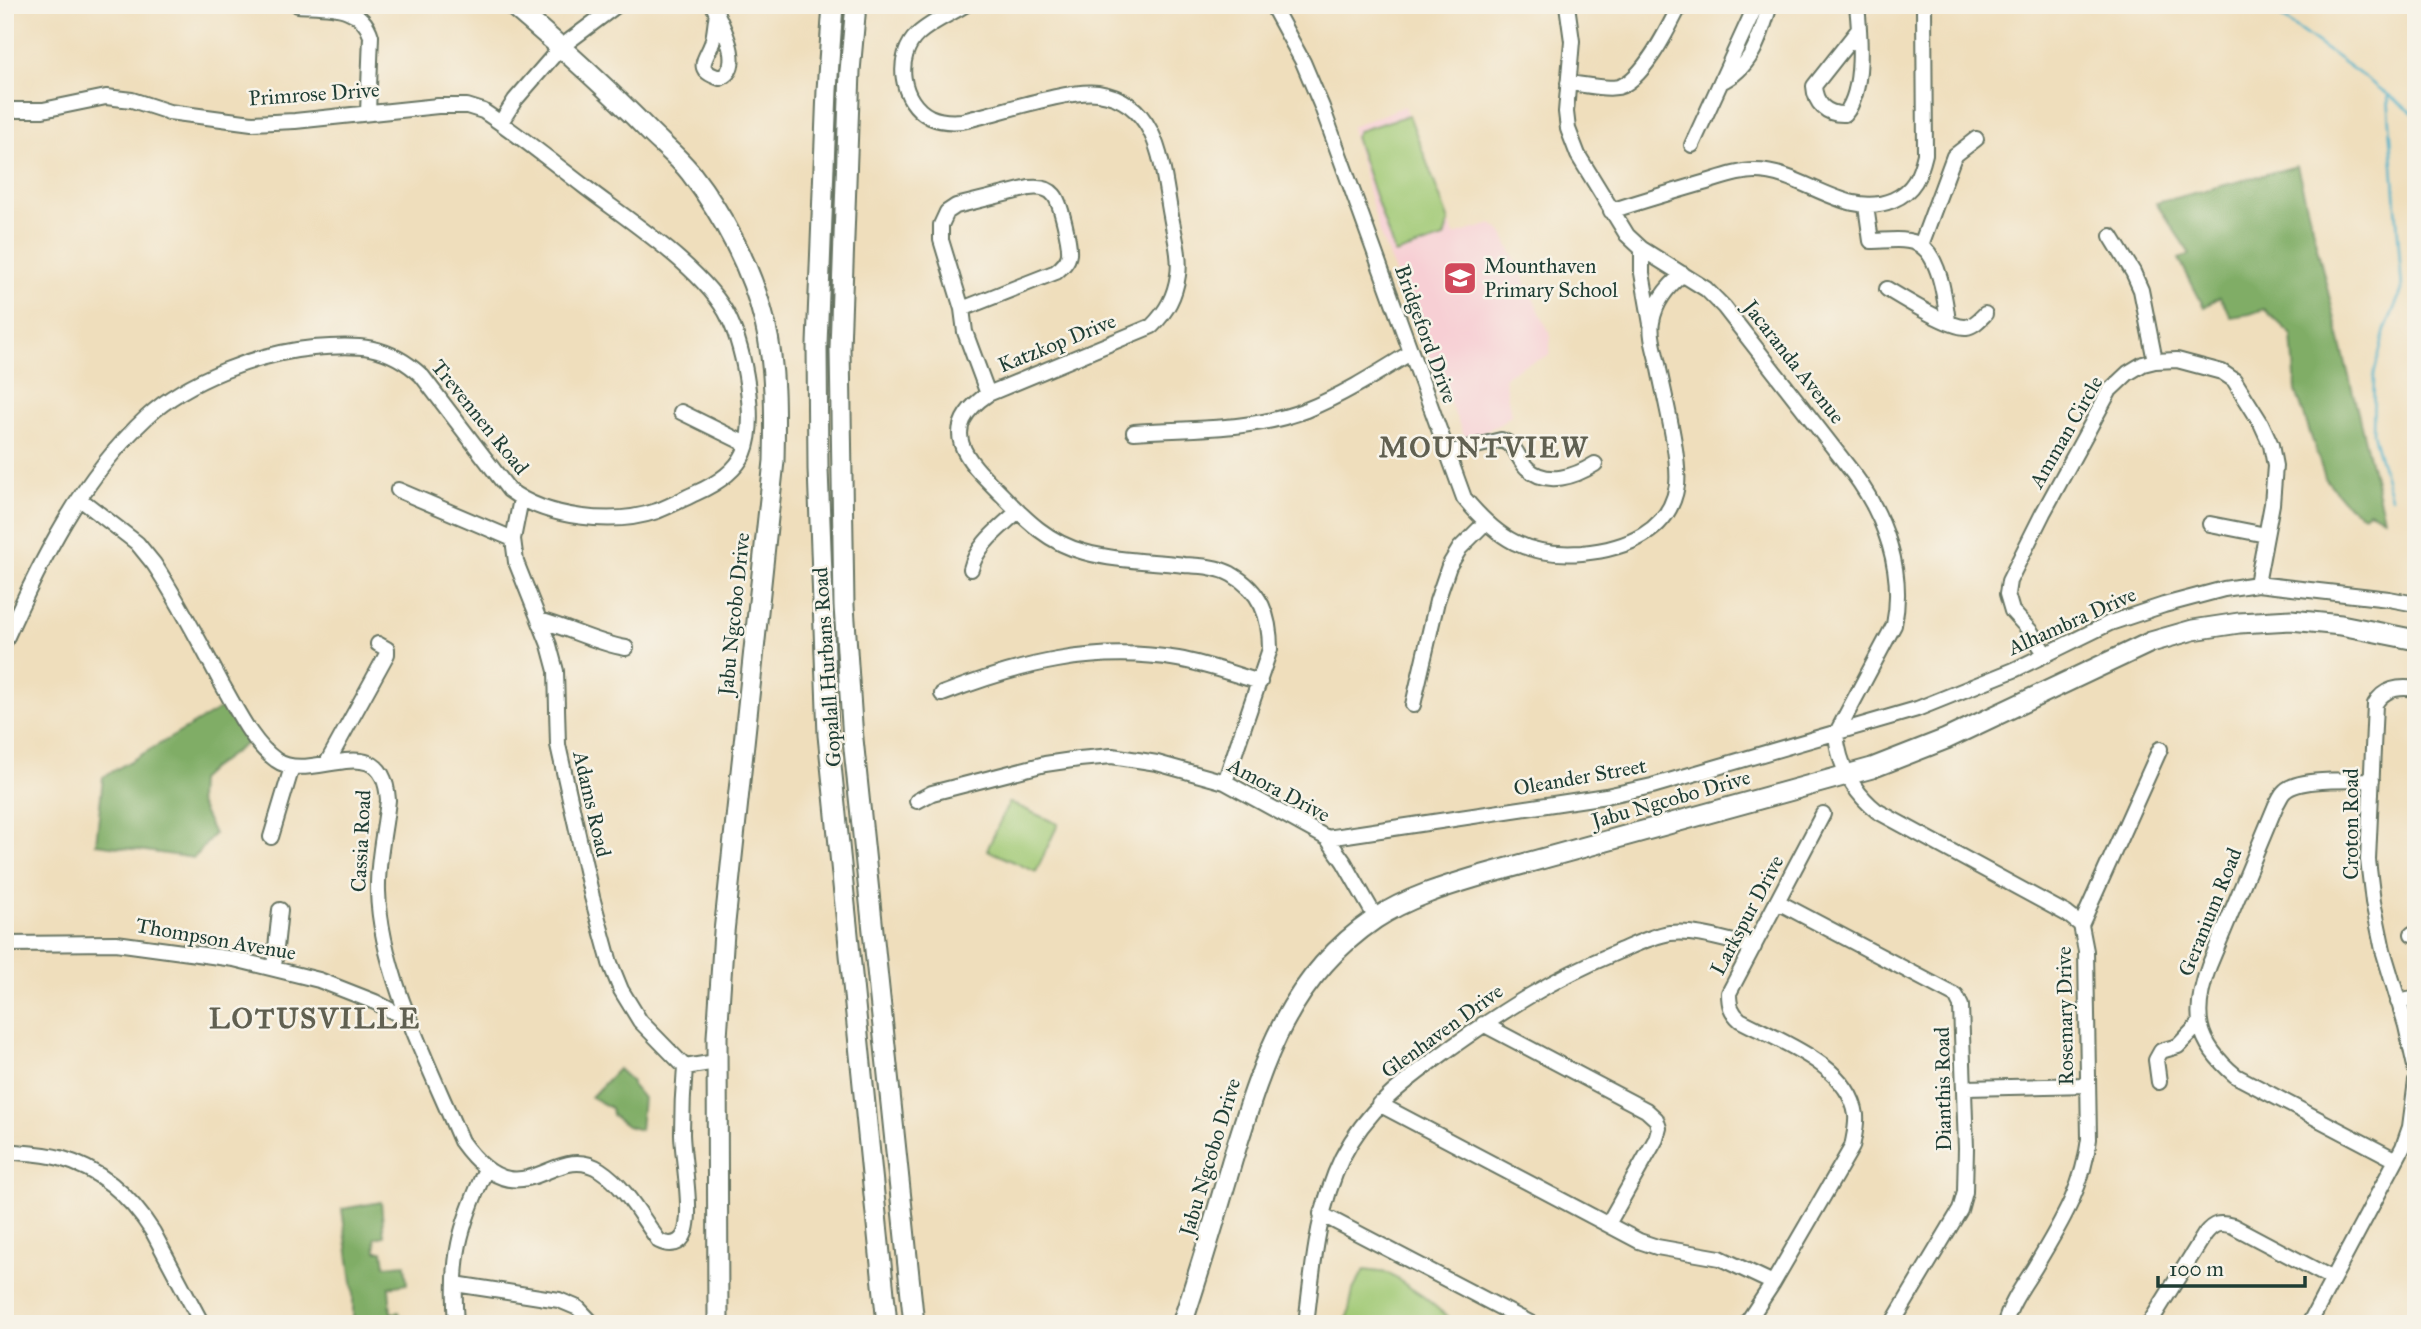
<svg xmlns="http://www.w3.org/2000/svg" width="2421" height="1329" viewBox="0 0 2421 1329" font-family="'IM FELL Great Primer',serif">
<rect width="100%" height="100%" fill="#f7f3e8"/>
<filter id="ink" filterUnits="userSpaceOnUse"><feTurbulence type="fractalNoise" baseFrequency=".0143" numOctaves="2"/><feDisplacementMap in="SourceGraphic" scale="14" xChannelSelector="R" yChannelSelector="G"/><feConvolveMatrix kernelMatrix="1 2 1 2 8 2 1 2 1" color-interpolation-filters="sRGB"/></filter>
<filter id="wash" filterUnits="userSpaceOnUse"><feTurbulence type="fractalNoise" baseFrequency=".00686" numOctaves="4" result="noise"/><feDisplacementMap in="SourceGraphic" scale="28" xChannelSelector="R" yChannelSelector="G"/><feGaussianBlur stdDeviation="1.57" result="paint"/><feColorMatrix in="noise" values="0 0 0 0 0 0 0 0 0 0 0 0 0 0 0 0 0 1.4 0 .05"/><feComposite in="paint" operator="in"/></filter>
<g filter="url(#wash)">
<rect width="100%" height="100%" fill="#efdebc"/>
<path fill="#f7cfd4" d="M1405,106l49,129 38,-11 10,8 49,104 -2,20 -25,9 -20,12 7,38 -11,9 -34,16 -52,-119 -34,-87 -29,-107z"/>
<path fill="#a0c974" stroke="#608354" stroke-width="2" d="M1409,115l40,106 -5,17 -49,16 -40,-117 3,-6z
M1009,802l49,22 -22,48 -49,-22z
M1364,1270l24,3 36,24 32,27h-110l7,-34z"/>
<path fill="#80ad66" stroke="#50754d" stroke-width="2" d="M2297,166l87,352 -16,-7 -4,4 -16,-9 -23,-28 -29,-87 -4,-56 -28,-26 -14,5 -19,3 -11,-20 -16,10 -25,-48 11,-5 -34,-51z
M225,706l26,34 -40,29 -12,11 -1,21 16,33 -20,24 -98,-14 7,-67z
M618,1069l14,13v3l11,13 -3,32 -13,-4 -15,-11 -1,-7 -20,-11z
M381,1202l3,34 -9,2 1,13h7l2,15 20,-2 2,20 -18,3 2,26 8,-1 2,12h-48v-35l-11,-80z"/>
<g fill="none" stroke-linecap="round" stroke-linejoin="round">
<path stroke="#48afc7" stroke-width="2.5" d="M2265,5l151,110
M2388,95l14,195 -17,40 -11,45 -1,59 18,63"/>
</g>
</g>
<g filter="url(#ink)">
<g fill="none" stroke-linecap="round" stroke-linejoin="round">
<g stroke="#687564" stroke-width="18">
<path id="minor" d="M298,5c28,2 63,-2 73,31l-3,76
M713,5c8,19 33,62 7,73 -27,-8 -14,-18 -8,-35 3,-10 3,-20 5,-30
M965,5c-15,9 -34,17 -47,29 -24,22 -18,68 12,83 11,5 21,5 32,4 34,-7 105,-32 136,-28 62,9 64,75 73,123 3,18 10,41 7,59 -3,21 -11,36 -26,51l-164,68c-54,37 -19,68 14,101 24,25 47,48 82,57 32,9 67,9 100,13 16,1 32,1 47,9 30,17 39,42 39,75l-45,133
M1272,5l31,57 19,45 142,391c34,41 62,59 118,55 42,-4 88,-20 95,-68 3,-28 -12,-86 -18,-116 -2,-13 -10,-33 -7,-47 3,-19 16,-36 31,-48
M1567,5l5,36 -6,71 2,17 10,26 49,80 15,14 64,40 18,18 129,166c32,43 52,98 41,152l-58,109c3,31 16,57 41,77l190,103 14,11 5,26 3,188c-6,50 -29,85 -54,128 -11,18 -25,36 -30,57
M1857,5c3,30 8,85 -12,109 -19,1 -30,-11 -31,-28l45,-57
M1721,82c32,-15 39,-46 49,-77
M1568,83c15,1 35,7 50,4 25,-6 51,-60 62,-82
M5,110h38l63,-13 26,3 37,12 83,11 43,-2 143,-15h29l16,5c35,23 68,50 102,76 43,33 121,83 144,131 15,32 29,102 15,135 -9,20 -30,32 -48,40 -13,6 -26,13 -39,18 -44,15 -111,7 -148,-21l-87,-114c-34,-32 -65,-32 -109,-28 -54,5 -126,32 -166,69 -65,60 -107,145 -142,224
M501,122l14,-22 46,-53 56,-42
M1692,145l64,-140
M1866,206l5,35c15,0 36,-4 49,4 20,12 25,55 28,76
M1611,211c30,-10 61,-19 92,-28 17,-5 35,-12 52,-12 48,0 91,49 138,29 21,-9 27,-25 32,-46l-1,-149
M2111,236l22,36 8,18 14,71
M1921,245l33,-89 22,-17
M1642,249v24l9,51
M1887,289c15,9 63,39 79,38 8,-1 14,-8 19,-13
M962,309l94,-37c6,-5 12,-10 13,-18 1,-11 -8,-51 -15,-59 -6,-8 -16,-8 -25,-7l-73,18 -9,6 -6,13v15l21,69 3,23 23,62
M681,412l65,32
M1134,432c56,-4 118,-1 172,-22 37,-15 70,-36 104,-57
M1447,453l54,-13c15,4 16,18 26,28 20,19 49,8 68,-4
M398,490l115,49
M80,499l57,44 17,21c26,39 47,81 69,122 14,24 29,57 53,74 35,26 107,-36 112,40 -3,31 -11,60 -10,91 2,81 52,176 83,250 61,85 91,-2 139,29 26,17 41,47 59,71 8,4 18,5 24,-4 12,-18 -1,-81 -1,-104 0,-22 1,-44 3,-66
M521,499l-8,40 3,23 33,83 7,26 2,74 34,152 18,66 11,27 19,31 45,46
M2210,524l56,11
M971,569c6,-25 28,-40 47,-58
M539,620c30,8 57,23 87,28
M2046,655l-15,-23 -19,-21 -5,-17 2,-13 34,-68 67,-123 18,-17 15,-9 12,-3 22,-1 45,12 12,8 27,43 10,22 4,21 -3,38 -15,80
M2416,689c-17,-3 -33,0 -41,15l-7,156 5,42 10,48 23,76 10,45
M942,694c77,-30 152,-49 236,-35 28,5 55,15 82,23
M1413,705l24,-104 12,-35 11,-18 25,-25
M327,763l60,-109v-5l-9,-5
M2372,780c-20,1 -73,-3 -87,11 -4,3 -6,10 -9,14l-67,161c-17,47 -14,76 27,110l160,84
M917,801l15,-8 113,-29 34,-5 33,-3 45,7 68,19 102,56 17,24 32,56
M271,837l21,-70
M1327,838l279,-42 46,-10 265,-77 97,-39 96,-47 54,-18 60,-16 33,-5 132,15 27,5
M1778,902l178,94 5,10 5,142 -1,44 -5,18 -68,114
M2081,925l79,-176
M2412,934l4,1
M5,944l111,-1 118,16 85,21 56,22 36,19
M274,967l6,-57
M2398,1002l18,-4
M1483,1024l163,86 10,9 3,9 -3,11 -48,85
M685,1067l31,-5
M2159,1082l-3,-22 5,-9 17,-5 22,-23
M1966,1088l122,-3
M1379,1104l260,137 18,6 63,11 53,25
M5,1151c18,2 38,2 55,7 40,11 71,39 93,74l49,92
M1321,1214l211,110
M455,1284l104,16 19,8 15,16
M456,1324c-5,-66 3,-96 30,-155
M1306,1324c7,-57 11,-114 36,-166 25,-50 63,-77 107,-109 55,-39 103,-70 166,-96 17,-7 36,-17 55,-20 27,-3 57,8 84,14
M1746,1324l27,-41 79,-136c2,-11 5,-21 4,-32 -7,-50 -77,-74 -116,-95 -9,-8 -11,-15 -11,-27l94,-179
M2149,1324l56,-90c9,-11 14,-12 28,-8l100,53
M2309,1324l94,-177 7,-20 6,-46"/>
</g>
<g stroke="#687564" stroke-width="23">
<path id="major" d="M512,5c47,40 93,81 137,126 13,13 29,26 41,41 34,44 62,97 75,151 11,45 10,92 9,138l-50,471 -7,105 1,287
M833,5l-6,85 -10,254 1,125 10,266 59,589
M856,5l-6,66 -10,277 4,258 9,133 61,585
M1182,1324c18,-54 34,-108 50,-163 30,-96 54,-181 143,-242 31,-21 71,-33 108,-44l389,-107 74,-29 205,-97 42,-12 46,-7 52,-3 50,5 75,15"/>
</g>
<use href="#minor" stroke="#fff" stroke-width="14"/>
<use href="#major" stroke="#fff" stroke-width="19"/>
</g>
</g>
<defs>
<g id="school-square" transform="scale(1.75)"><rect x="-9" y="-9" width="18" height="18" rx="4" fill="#d1495b" stroke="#f7f3e8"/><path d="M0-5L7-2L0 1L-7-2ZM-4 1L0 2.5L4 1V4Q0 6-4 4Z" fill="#fff"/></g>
</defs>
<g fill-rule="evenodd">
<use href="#school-square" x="1460" y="278"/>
</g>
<g text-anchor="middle" stroke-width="5" stroke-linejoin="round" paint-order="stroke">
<g font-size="21" fill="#1f3d34" stroke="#f7f3e8">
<text transform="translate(314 94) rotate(-4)" y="7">Primrose Drive</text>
<text transform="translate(1426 334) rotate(70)" y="7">Bridgeford Drive</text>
<text transform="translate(1057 343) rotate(-22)" y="7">Katzkop Drive</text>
<text transform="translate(1794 362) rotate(52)" y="7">Jacaranda Avenue</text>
<text transform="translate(480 417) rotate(51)" y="7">Trevennen Road</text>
<text transform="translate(2066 432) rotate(-60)" y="7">Amman Circle</text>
<text transform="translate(734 614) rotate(-84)" y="7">Jabu Ngcobo Drive</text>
<text transform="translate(2072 621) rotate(-24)" y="7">Alhambra Drive</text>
<text transform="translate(827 667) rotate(-94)" y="7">Gopalall Hurbans Road</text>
<text transform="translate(1580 777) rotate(-10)" y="7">Oleander Street</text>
<text transform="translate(1279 790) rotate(28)" y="7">Amora Drive</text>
<text transform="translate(1671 799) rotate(-16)" y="7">Jabu Ngcobo Drive</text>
<text transform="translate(592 804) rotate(77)" y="7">Adams Road</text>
<text transform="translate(2351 824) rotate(-90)" y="7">Croton Road</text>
<text transform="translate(361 841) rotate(-87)" y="7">Cassia Road</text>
<text transform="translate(2210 912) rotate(-68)" y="7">Geranium Road</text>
<text transform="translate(1747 915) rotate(-62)" y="7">Larkspur Drive</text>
<text transform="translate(216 939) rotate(10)" y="7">Thompson Avenue</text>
<text transform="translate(2065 1016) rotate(-91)" y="7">Rosemary Drive</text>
<text transform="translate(1442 1031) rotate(-36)" y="7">Glenhaven Drive</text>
<text transform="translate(1943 1089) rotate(-91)" y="7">Dianthis Road</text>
<text transform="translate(1210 1157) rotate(-73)" y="7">Jabu Ngcobo Drive</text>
</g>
<g font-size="21" fill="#1f3d34" stroke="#f7f3e8" text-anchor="start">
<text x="1484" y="273">Mounthaven<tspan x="1484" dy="24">Primary School</tspan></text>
</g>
<g font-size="28" font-weight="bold" letter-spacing="2" fill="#606051" stroke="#f7f3e8">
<text x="1484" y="457">MOUNTVIEW</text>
<text x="315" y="1028">LOTUSVILLE</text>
</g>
</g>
<rect width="2421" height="1329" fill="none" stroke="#f7f3e8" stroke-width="28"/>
<path d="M2158 1276v10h147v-10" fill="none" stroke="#1f3d34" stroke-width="3.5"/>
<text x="2169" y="1276" font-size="21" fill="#1f3d34" stroke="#f7f3e8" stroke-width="5" paint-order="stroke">100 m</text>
</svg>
